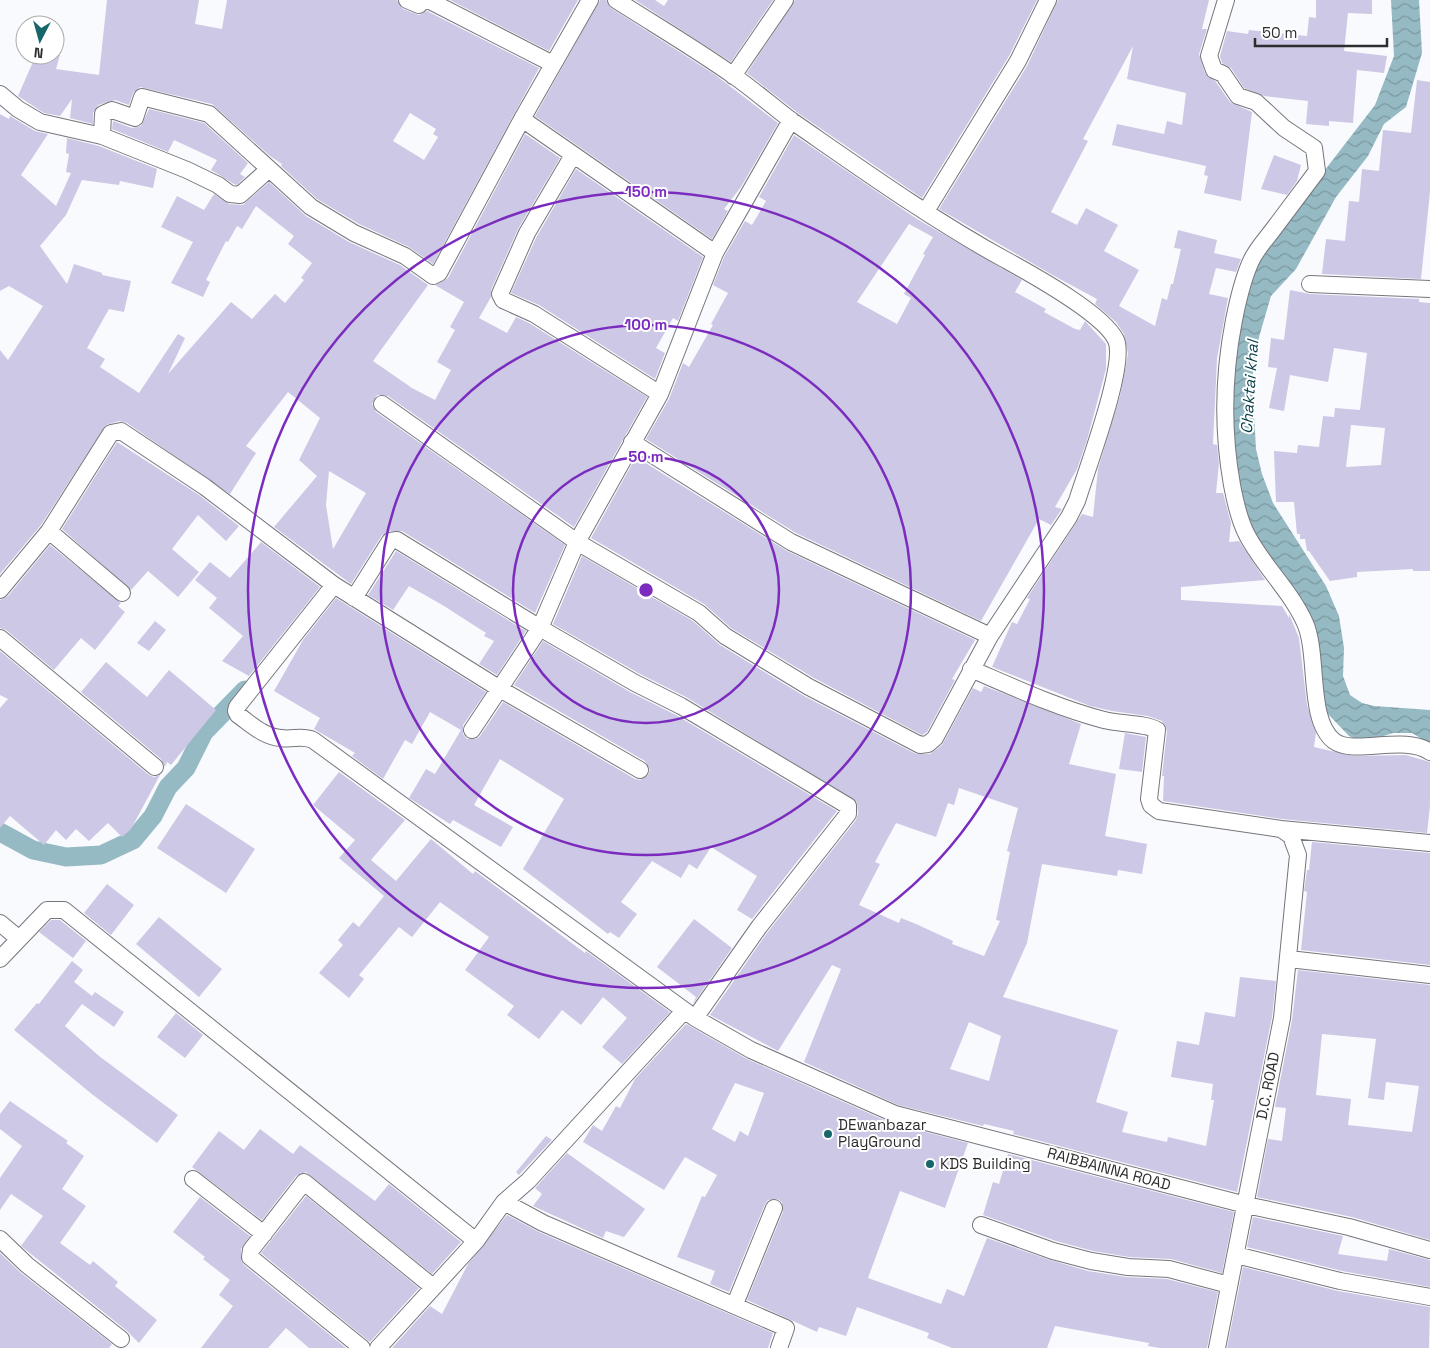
<svg xmlns="http://www.w3.org/2000/svg" width="1430" height="1348" viewBox="0 0 1430 1348" font-family="'Space Grotesk',sans-serif">
<defs>
<pattern id="water-waves" width="16" height="10" patternUnits="userSpaceOnUse" patternTransform="scale(1.25)"><rect width="16" height="10" fill="#96bac3"/><path d="M0 5q4-4 8 0t8 0" fill="none" stroke="#7b989f"/></pattern>
</defs>
<rect width="100%" height="100%" fill="#f9fafe"/>
<path fill="url(#water-waves)" d="M1391,0h28l3,53 -16,54 -22,17 -16,32 -32,41 -40,72 -25,27 -12,41 -7,42 4,70 6,25 11,29 53,83 13,30 5,32 -1,28 7,19 12,8 12,3 56,4v34l-18,-11h-19l-25,8 -10,-1 -9,-4 -22,-23 -14,-77 -62,-101 -20,-74v-105l13,-67 21,-37 33,-47 77,-100 19,-49z"/>
<g fill="none" stroke-linecap="round" stroke-linejoin="round">
<path stroke="#96bac3" stroke-width="19" d="M0,832l33,18 33,7 35,-2 32,-15 20,-24 15,-29 18,-19 18,-36 41,-42"/>
</g>
<path fill="#cdc8e5" fill-rule="evenodd" d="M107,0h92l-4,24 27,5 5,-29h170l6,9 16,6 8,-4 112,57 -106,196 -24,-17 -50,-23 -42,-25 -36,-33 1,-2 -12,-8 -58,-52 -72,-17 -7,6 -4,12 -14,-5 -17,5 -5,8v11l-23,-6 2,-19 -12,17 -16,-3 -26,-17 18,-41h24l-4,14 43,6zM410,113l26,16 -3,5 5,3 -14,23 -31,-19z
M450,0h128l-29,51z
M600,0h6l5,8 103,66 64,49 -37,64 -17,22 4,2 -16,28 -177,-123z
M635,0h20l9,6 4,-6h105l-42,62z
M795,0h242l-28,56 -87,142 -124,-85 -51,-40z
M1058,0h151l-7,29h5l-8,25 6,19 11,9 14,20 22,10 -11,89 -37,-8 4,-17 -4,-1 2,-9 -94,-21 5,-21 47,10 3,-13 15,4 4,-32 -59,-14 6,-33 -50,93 5,2 -37,71 26,13 9,-17 32,17 -14,26 35,19 -20,36 36,20 7,-28 5,2 4,-16h2l8,-35 -7,-1 4,-18 39,10 -3,13 27,6 -5,13 -20,-4 -7,26 19,4 -11,61 -4,85 4,1 2,18 -3,30h7l8,30 -2,19 10,-1 26,39 -84,7v13l101,6 7,12v-4l1,2 9,22 8,67 9,28 -2,14 39,9 53,-1 24,7v44l-3,27 -145,-14 -119,-18 1,-25h-2l5,-45 -5,-10 -14,-5 -36,-5 -22,-5 -98,-39 20,-45 5,2 13,-25 -3,-1 55,-84 11,3 5,-48 22,-73 8,-42 -4,-20 -8,-12 -21,-18 2,-5 -41,-22 -117,-68 88,-143z
M1316,0h56v14l-24,-1 -4,38 43,5 -3,17 -27,-3 -4,53 -24,-2v5l-23,-2 2,-23 -44,-5 -20,-8 -13,-20 -9,-5 -2,-7 7,-25 21,3 1,-4 58,6 2,-19 7,1z
M1417,80l13,2v110l-9,87 -99,-5 4,-35 19,2 4,-40 10,1 3,-33 17,2 4,-41 28,3z
M149,109l55,14 44,40 -8,11 5,3 -8,8 -3,-1 -23,-14 6,-10 -43,-20 -6,12 -56,-23 1,-8 19,7 9,-2z
M0,114l9,5 1,-3 25,15 13,3 -27,41 35,31 15,-33 -5,-1 3,-18 -3,-1 1,-15 32,8 58,23 -4,19 -33,-7 -1,4 -37,-5 -16,35 -26,31 27,38 7,-20 28,9v2l29,6 -7,31 -15,-3 -22,39 18,11 -5,8 39,26 39,-59 7,4 -17,36 63,-72 21,17 23,-25 10,9 19,-23 -3,-2 11,-15 -24,-19 6,-8 -38,-30 -14,23 -5,-3 -9,16 -2,-1 -20,39 4,2 -7,15 -32,-14 22,-41 -32,-15 16,-31 27,14 10,-16 15,10 14,1 26,-23 37,34 43,26 51,23 28,20 -55,76 39,27 23,12 16,-30 -14,-8 18,-32 -5,-3 14,-25 -29,-17 13,-7 77,-144 35,24 -42,71 -27,61v7l-12,21 28,15 9,-16 13,6 118,74 -73,130 -186,-131 -11,-1 -5,9 4,8 189,133 -30,68 -133,-82h-13l-7,4 -31,49 -77,-57 43,-51 -18,-16 21,-42 -32,-26 -42,54 10,7 -26,41 -103,-71 -8,-2 -13,4 -65,100 -41,49v-224l8,10 35,-54 -34,-20 -9,5zM329,471l37,22 -33,56 -7,-44z
M794,135l123,84 105,61 -7,12 31,17 -2,3 31,17 5,1 5,-9 21,23v25l-19,71 -10,29 -22,38 7,2 -11,16 -12,-6 -58,102 -185,-88 -150,-94 23,-40 14,-36 6,4 24,-42 -2,-1 17,-31 -15,-8 11,-28 21,-36 7,4 14,-24 -7,-4zM909,224l24,13 -10,17 2,1 -21,39 7,4 -14,26 -40,-22z
M1274,155l27,10 -4,16 -10,14 -26,-6z
M576,169l127,88 -25,64 -5,-3 -17,30 9,5 -10,26 -116,-74 -28,-12 25,-55z
M1290,290l20,4 109,5v3l11,1v268h-17v-2l-56,3v5l-27,4 -21,-30h-2l-2,-12h-5v-5h-3l-3,-32h-18l-2,-51 23,2 1,-8 21,2 4,-31 11,1 1,-9 25,2 7,-57 -33,-5 -6,34 -38,-7 -6,36 -15,-3 8,-40 -9,-1 3,-29 13,2zM1351,425l34,3 -4,37 -35,2z
M117,442l82,53 40,31 -13,15 -28,-26 -26,34 27,23 -21,25 -30,-26 -17,19 -69,-61z
M636,457l151,94 188,89 -23,39 3,1 -28,52 -5,3 -108,-57 -83,-50 -27,-24 -113,-66z
M261,542l59,45 -71,89 -27,-15 21,-25 -34,-28 8,-10 -22,-18 15,-18 20,16z
M50,545l71,58 -3,3 7,6 -30,38 -14,-12 -27,32 -48,-40 -6,-2v-28l8,-4z
M396,551l130,80 -29,44 -18,-11 15,-23 -10,-5 2,-3 -42,-27 -35,-20 -16,24 -25,-15z
M582,556l111,65 27,24 84,51 112,58h14l12,-9 31,-57 8,4 3,-6 97,38 -12,40 47,10 -11,62 42,8 -5,30 -24,-4 -1,6 -75,-12 -15,79 -24,54 115,33 -22,72 32,10 -6,20 45,10 1,-5 38,9 8,-46h-3l2,-16 -42,-7 6,-36 22,4 6,-33 30,5 5,-40 36,4 -4,36 -35,175 -224,-58 1,-3 -30,-7 -1,2 -85,-21 -94,-43 37,-93 -9,-4 -54,86 -68,-36 57,-82 89,-113 2,-6 -1,-12 -171,-105 -46,-23 -87,-50zM959,788l59,20 -11,43 3,1 -14,68 4,1 -16,35 -32,-12 1,-3 -37,-17 -15,-6 -2,5 -40,-18 21,-41 -5,-2 21,-39 40,14 12,-34 6,2zM969,1022l32,14 -12,45 -39,-12z
M336,598l150,94 -23,33v9l4,5h9l4,-3 23,-34 132,77 5,1 8,-5 2,-5 -5,-9 -131,-76 29,-44 87,51 46,23 161,96 -85,108 -15,-9 20,-34 -46,-29 -14,22 -8,-5 -8,14 -29,-17 -31,41 16,12 -18,24 -9,-6 -2,2 -85,-65 41,-70 -64,-40 -26,46 39,22 -12,20 -48,-27 -3,4 -41,-26 17,-29 9,5 26,-44 -31,-18 -18,32 -7,-4 -22,39 -31,-23 3,-3 -41,-24 6,-11 -46,-27 29,-51z
M155,621l11,9 -17,21 -12,-8z
M0,651l149,124 5,2 6,-2 -29,54 -9,8 -14,-14 -19,18 -13,-12 -10,11 -10,-10 -12,15 -34,-29 -10,12v-120l8,-9 -8,-4z
M106,662l41,35 22,-27 47,40 -45,55 -4,-3 -2,5 -4,-8 -80,-67z
M1125,733l21,4 -4,35 -23,-3z
M339,772l66,48 -34,40 25,21 35,-42 42,35 2,-3 110,82 1,-2 84,61 -48,52 -20,-17 25,-29 -24,-21 -22,28 -19,-15 -23,29 -32,-24 7,-9 -49,-36 24,-33 -49,-35 -28,35 -13,-10 -40,48 5,4 -15,19 -30,-25 24,-28 -5,-5 15,-18 6,5 25,-31 -45,-38 16,-18 -42,-35z
M186,804l69,45 -29,44 -69,-45z
M1312,842l118,11v112l-129,-15 6,-58 -3,-1 3,-21h2z
M107,884l27,21 -23,30 -27,-22z
M159,917l63,52 -23,28 -63,-53z
M694,919l38,29 -39,56 3,-7 -39,-30z
M51,920h9l26,21 -13,17 -34,-26z
M72,961l11,9 -9,12 18,14 3,-4 29,20 -10,15 -32,-23 -17,22 34,30 79,59 -21,28 -64,-48 -79,-65 23,-27 2,1z
M1298,970l132,15v255l-78,-23 -95,-20 11,-58 14,2 4,-33 -11,-1 17,-87zM1322,1034l54,5 -8,59 16,2 2,-18 33,4 -7,46 -64,-7 3,-26 -35,-4z
M176,1013l27,22 -18,23 -28,-21z
M686,1024l61,35 144,64 77,20 -23,65 -45,-17 -32,87 73,26 6,-15 17,7 23,-58 63,22 38,11 38,6 41,2 51,13 -11,56h-47l-12,-2 1,-3 -94,-17 -8,22h-95l-25,-10 2,-5 -72,-26 -11,29 -27,-9 -2,5 -70,-32 36,-88 -1,-10 -5,-3 -9,1 -3,4 -36,88 -19,-8 5,-13 -38,-14 25,-61 3,1 12,-22 -32,-18 -21,33 -81,-48 10,-17 9,6 14,-25 4,2 15,-29zM735,1083l29,10 -16,43 -8,-5 -5,11 -23,-13z
M10,1101l58,40 -2,2 18,13 -22,33 24,17 -26,37 30,22 3,-4 25,21 -3,4 42,34 -18,23 -12,-12 -106,-85 22,-30 -32,-22 -11,16v-32l22,-32 -22,-17v-15z
M260,1129l33,25 7,-9 75,56 14,-17 72,58 -29,32 -126,-102 -10,4 -34,44 -70,-53 27,-36 25,19z
M546,1136l6,4 -33,35 -3,-3z
M567,1153l78,56 -21,28 -18,-6 -3,7 -70,-32 9,-12 -7,-6z
M1008,1154l226,58 -12,61 -51,-14 -42,-2 -36,-6 -37,-10 -73,-26 10,-33 6,2z
M306,1196l113,92 -49,54 -109,-89z
M200,1197l50,39 -9,13v11l3,5 102,83h-37l-23,-20 -18,20h-67l32,-42 -14,-11 11,-15 -27,-21 2,-2 -32,-25z
M507,1215l32,17 234,101 -5,15h-376l38,-42 12,8 26,-50z
M1253,1217l90,19 -5,18 49,7 2,-12 41,11v27l-88,-16 -95,-24z
M0,1253l21,20 91,71 -3,4h-109z
M1243,1267l95,24 92,16 -1,41h-202z"/>
<g fill="none" stroke-linecap="round" stroke-linejoin="round">
<g stroke="#75767b" stroke-width="18">
<path id="minor" d="M407,0l12,5 3,-5
M428,0l125,64
M1226,0l-17,56 5,14 9,4 15,22 18,6 28,26 30,20 3,23c-15,20 -30,40 -45,60 -7,9 -15,18 -20,28 -9,18 -14,41 -18,61 -11,56 -12,109 -2,165 3,16 7,35 15,50 16,31 44,56 58,88 14,31 2,97 29,118 20,15 71,-7 96,11
M733,76l52,-76
M0,94l18,15 22,13 62,14 85,34 31,15 12,9 10,1 29,-26
M102,136l1,-22 9,-4 23,8 7,-21 67,17 102,93 43,26 51,23 28,20 6,-3 83,-154
M573,155l-46,78 -27,61 3,6 31,14 126,80
M926,211l92,-150 30,-61
M715,253l76,-133
M1310,284l120,5
M382,404l195,138 122,71 26,23 84,51 111,58 8,-1 7,-6 55,-102 79,-119 8,-16c9,-30 50,-137 39,-161 -13,-27 -85,-66 -112,-81 -73,-40 -144,-91 -212,-138 -20,-15 -38,-31 -58,-45 -38,-27 -79,-51 -118,-76
M632,442l159,100 199,94
M49,531l73,62
M334,585l-97,122 -1,4 2,4c13,9 26,22 43,23 12,2 20,-3 32,2l382,278 56,32 144,64 351,91 103,22 81,23
M0,590l49,-59 62,-98 10,-2 84,56 129,98 166,104 140,81
M354,598l36,-57 7,-1 143,88 95,55 46,23 167,100v8l-89,113 -64,91
M0,638l155,129
M971,669c44,19 87,39 133,51 15,4 41,3 53,10l-8,69 2,6 8,6 122,18 149,14
M472,730l68,-102 37,-86 83,-148 55,-141 -193,-134 68,-119
M0,923l18,15
M0,959l47,-49h17l412,331
M1289,959l141,16
M193,1179l71,55
M504,1202l39,21 243,105 -7,20
M981,1225l72,26 38,10 37,6 41,2 60,16
M0,1239l27,26 94,74
M1236,1255l104,26 90,16
M735,1304l39,-96
M362,1348l-112,-91 1,-7 53,-68 129,105
M378,1348l98,-107 28,-39 24,-21 156,-170
M1217,1348l65,-330 16,-163 -7,-19 -10,-7"/>
</g>
<use href="#minor" stroke="#fff" stroke-width="16"/>
</g>
<g fill="none" stroke="#7b2cbf" stroke-width="2.5">
<circle cx="646" cy="590" r="133"/>
<circle cx="646" cy="590" r="265"/>
<circle cx="646" cy="590" r="398"/>
</g>
<g fill="#176669" stroke="#fff" stroke-width="2">
<circle cx="828" cy="1134" r="5"/>
<circle cx="930" cy="1164" r="5"/>
</g>
<g text-anchor="middle" stroke-width="4" stroke-linejoin="round" paint-order="stroke">
<g font-size="15" fill="#2d2d2f" stroke="#fff">
<text transform="translate(1268 1086) rotate(-79)" y="5">D.C. ROAD</text>
<text transform="translate(1109 1169) rotate(15)" y="5">RAIBBAINNA ROAD</text>
</g>
<g font-size="15" fill="#2d2d2f" stroke="#fff" text-anchor="start">
<text x="838" y="1130">DEwanbazar<tspan x="838" dy="17">PlayGround</tspan></text>
<text x="940" y="1169">KDS Building</text>
</g>
<g font-size="16" font-style="italic" fill="#053e49" stroke="#fff">
<text transform="translate(1249 387) rotate(-86)" y="6">Chaktai khal</text>
</g>
</g>
<circle cx="646" cy="590" r="8" fill="#7b2cbf" stroke="#fff" stroke-width="2.5"/>
<g font-size="15" text-anchor="middle" font-weight="bold" fill="#7b2cbf" stroke="#fff" stroke-width="4" stroke-linejoin="round" paint-order="stroke">
<text x="646" y="197">150 m</text>
<text x="646" y="330">100 m</text>
<text x="646" y="462">50 m</text>
</g>
<g transform="translate(40 40) rotate(186)"><circle r="24" fill="#ffffff" stroke="#ababac"/>
<path d="M0-4L9 19L0 12L-9 19Z" fill="#176669"/>
<text y="-8" font-size="14" font-weight="bold" text-anchor="middle" fill="#2d2d2f">N</text>
</g>
<path d="M1255 38v8h132v-8" fill="none" stroke="#2d2d2f" stroke-width="2.5"/>
<text x="1262" y="38" font-size="15" fill="#2d2d2f" stroke="#ffffff" stroke-width="4" paint-order="stroke">50 m</text>
</svg>
